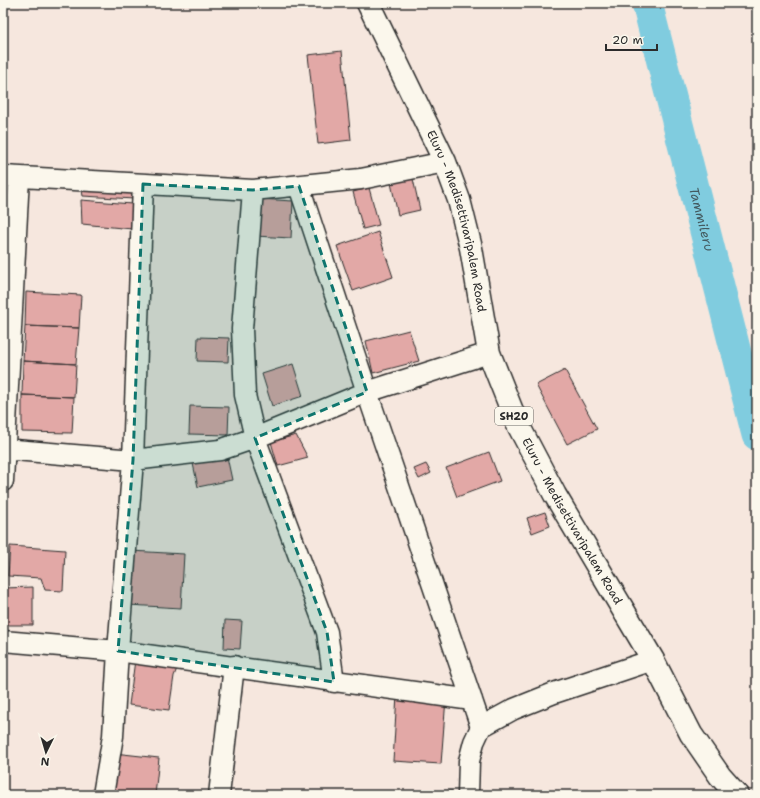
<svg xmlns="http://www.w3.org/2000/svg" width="760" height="798" viewBox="0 0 760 798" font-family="'Shantell Sans',sans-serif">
<rect width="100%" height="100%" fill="#f6e7de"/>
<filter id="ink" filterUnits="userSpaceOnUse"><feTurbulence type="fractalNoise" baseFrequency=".025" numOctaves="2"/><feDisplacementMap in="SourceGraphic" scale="8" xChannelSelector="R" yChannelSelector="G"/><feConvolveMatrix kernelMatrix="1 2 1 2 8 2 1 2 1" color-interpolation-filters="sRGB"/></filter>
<g filter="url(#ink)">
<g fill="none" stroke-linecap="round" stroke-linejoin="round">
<path stroke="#80ccdf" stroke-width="31" id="s1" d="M647,3l110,432"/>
</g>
<path fill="#e2a8a6" stroke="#2b2b2b" d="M342,51l9,89 -33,4 -10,-89z
M413,179l7,31 -22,5 -7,-32z
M81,185l53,3v11l-51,-3z
M369,188l10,37 -16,4 -10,-37z
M258,199l35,2 -2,37 -36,-2z
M81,200l51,4v25l-50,-5z
M378,232l15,45 -40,14 -16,-45z
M26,292l55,3 -2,33 -54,-2z
M25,326l54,2 -3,36 -53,-3z
M409,330l10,31 -46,12 -7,-32z
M198,337l31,1 -1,24 -31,-1z
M23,361l53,3 -2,33 -52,-2z
M293,364l10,32 -31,10 -10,-32z
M565,370l32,59 -30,15 -31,-59z
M22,395l52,2 -2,36 -50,-1z
M190,406l39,1 -1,28 -39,-1z
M296,435l12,23 -30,8 -7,-24z
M226,452l6,28 -34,7 -6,-28z
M489,452l11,29 -43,16 -11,-29z
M426,464l5,9 -12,6 -5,-10z
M545,512l5,14 -18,7 -5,-15z
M10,546l55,4 -2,41 -18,-1 -4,-12 -33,-2z
M131,551l53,3 -3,54 -53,-3z
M33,587v38h-29v-37z
M225,620l17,1 -2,28 -16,-1z
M135,660l43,6 -4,10 -5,34 -40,-5z
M397,695l49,3 -5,66 -48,-3z
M114,753l45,5 -4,37h-46z
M452,791v4h-38v-3z"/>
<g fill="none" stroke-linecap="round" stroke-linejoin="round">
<g stroke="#2b2b2b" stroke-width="23">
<path id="minor" d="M3,176l250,14 108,-11 84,-17
M299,186l68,206 114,335
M253,190l-11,139 3,66 10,43 72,194 7,50
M3,449l130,11 87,-10 35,-12 112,-46 122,-39
M3,481l16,-304
M3,641l115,10 354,49
M103,795l10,-59 5,-85 15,-191 10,-276
M219,795l15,-129
M468,795l1,-34 5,-19 7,-15 33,-18 40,-16 99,-33"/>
</g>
<g stroke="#2b2b2b" stroke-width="25">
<g id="primary">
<path id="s2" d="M368,3l77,159 14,38 12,48 18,105 27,68 39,74 98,165 38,74 29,42 17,19"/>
</g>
</g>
<use href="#minor" stroke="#fbf7ec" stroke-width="20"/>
<use href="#primary" stroke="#fbf7ec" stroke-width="22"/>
</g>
</g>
<path fill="#0f766e" fill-opacity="0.2" stroke="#0f766e" stroke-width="3" stroke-dasharray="8 5" stroke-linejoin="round" d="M143,184l110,6 46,-4 68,206 -112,46 72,194 7,50 -216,-31 15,-191z"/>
<g text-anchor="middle" stroke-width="4" stroke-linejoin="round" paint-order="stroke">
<rect fill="#fbf7ec" stroke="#696865" stroke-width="1" x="495" y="407" width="38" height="18" rx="3"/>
<g font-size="11" font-weight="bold" fill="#2b2b2b">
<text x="514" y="420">SH20</text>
</g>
<g font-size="12" fill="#2b2b2b" stroke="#fbf7ec">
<text dy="4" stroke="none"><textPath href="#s2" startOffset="237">Eluru - Medisettivaripalem Road</textPath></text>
<text dy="4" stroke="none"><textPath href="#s2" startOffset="561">Eluru - Medisettivaripalem Road</textPath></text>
</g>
<g font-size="13" font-style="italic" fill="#445b61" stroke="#fbf7ec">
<text dy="5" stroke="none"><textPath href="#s1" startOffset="223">Tammileru</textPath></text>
</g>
</g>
<rect width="760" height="798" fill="none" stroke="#fbf7ec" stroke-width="16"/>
<rect x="8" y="8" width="744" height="782" fill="none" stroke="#2b2b2b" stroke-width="1.5" filter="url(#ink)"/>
<g transform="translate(46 752) rotate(185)" stroke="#fbf7ec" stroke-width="3" paint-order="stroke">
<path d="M0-3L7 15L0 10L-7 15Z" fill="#2b2b2b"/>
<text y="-6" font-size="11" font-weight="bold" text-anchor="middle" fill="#2b2b2b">N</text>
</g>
<path d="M606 44v6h51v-6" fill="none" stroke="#2b2b2b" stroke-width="2"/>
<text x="612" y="44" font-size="12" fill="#2b2b2b" stroke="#fbf7ec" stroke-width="3" paint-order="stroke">20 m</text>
</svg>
